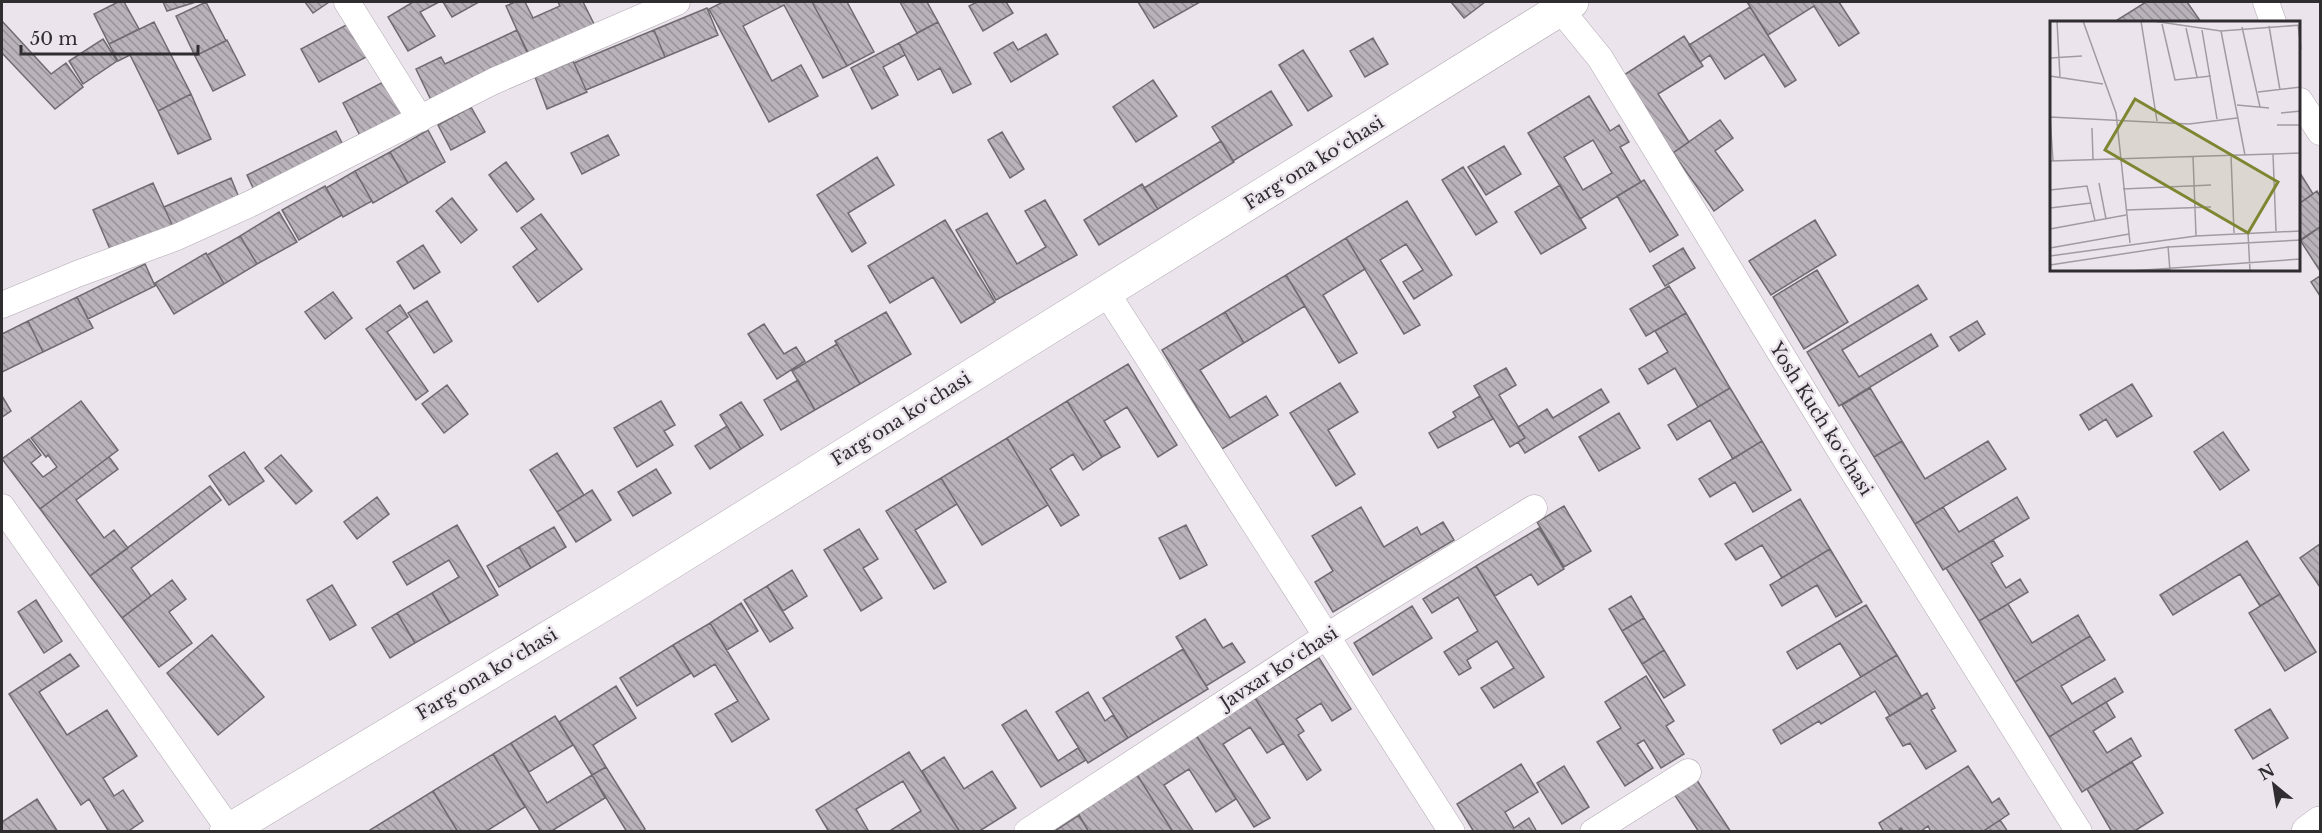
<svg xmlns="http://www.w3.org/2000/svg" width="2322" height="833" viewBox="0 0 2322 833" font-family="'Libre Baskerville',serif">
<defs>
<pattern id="building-back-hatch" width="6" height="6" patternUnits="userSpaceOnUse" patternTransform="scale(1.5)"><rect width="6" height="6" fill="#b9b2ba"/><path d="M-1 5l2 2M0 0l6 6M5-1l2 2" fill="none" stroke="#979198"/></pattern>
</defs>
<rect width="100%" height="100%" fill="#ece4ed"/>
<path fill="url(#building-back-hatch)" stroke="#706a71" stroke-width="1.5" fill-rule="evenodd" d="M118,2h6l15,27 -30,15 -15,-30z
M163,2h33l-29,9z
M206,2l20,39 -31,15 -19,-40z
M305,2h24l-16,11z
M413,2h26l-19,10 15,24 -27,15 -20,-34z
M443,2h36l-27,15z
M515,2h10l8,16 27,-12 -2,-4h25l14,28 -66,31 -25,-55z
M723,2h89l35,64 -24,12 -39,-73 -41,21 29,55 29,-16 17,31 -49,26 -60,-113z
M812,2h35l27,50 -27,14z
M900,2h27l11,20 -21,11z
M977,2h29l7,11 -30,18 -14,-25z
M1138,2h62l-46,26z
M1451,2h34l-21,16z
M1747,2h92l20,31 -20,13 -25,-40 -46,29z
M2146,2h41l14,20h-87z
M1750,7l46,73 -11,7 -21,-33 -39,25 -15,-24 -10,7 -11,-17z
M707,8l11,27 -53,22 -11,-27z
M2,21l49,53 15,-11 17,24 -28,22 -53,-56z
M154,22l37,72 -33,17 -28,-56 -12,6 -9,-17z
M938,22l33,62 -18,9 -13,-25 -22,12 -19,-37z
M350,23l18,33 -49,26 -18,-33z
M517,30l13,27 -98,45 -16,-33 25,-12 4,7z
M654,30l11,27 -79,33 -12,-27z
M1046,34l12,20 -47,28 -17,-29 19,-11 5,8z
M1684,36l19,30 -45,28 31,48 -16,11 -49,-78z
M1373,38l15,26 -23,13 -15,-26z
M103,39l14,22 -34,23 -14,-23z
M227,40l18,35 -32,16 -18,-35z
M899,43l6,12 -22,12 15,28 -26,14 -21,-41z
M1303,50l29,46 -24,15 -29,-46z
M573,61l14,31 -40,17 -12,-32z
M389,79l21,40 -46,24 -21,-40z
M1153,80l24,36 -41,26 -23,-35z
M1271,91l21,34 -59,36 -21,-34z
M191,94l20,45 -33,15 -20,-43z
M1589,96l21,35 9,-6 10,17 -9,5 21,35 -61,37 -52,-86zM1593,140l19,33 -29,17 -19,-33z
M471,107l14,25 -34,18 -13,-25z
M1720,120l13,18 -18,13 28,39 -29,21 -41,-58z
M428,130l17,32 -37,21 -18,-31z
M336,131l10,20 -90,43 -9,-19z
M1002,132l22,37 -14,9 -22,-38z
M608,135l11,20 -37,19 -11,-21z
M1221,141l13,21 -76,47 -14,-21z
M1504,146l17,28 -35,21 -18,-28z
M390,152l18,31 -35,20 -18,-32z
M877,157l17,28 -46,28 18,30 -14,9 -35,-57z
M506,162l28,37 -17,13 -28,-37z
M1463,167l34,55 -21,13 -34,-55z
M355,171l17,30 -29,16 -17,-29z
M2300,173l13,21 -13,9z
M231,178l9,22 -66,29 -10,-22z
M1644,180l34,55 -28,17 -33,-56z
M153,183l21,46 -61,27 -20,-46z
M1142,184l16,25 -59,36 -15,-25z
M1560,185l26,43 -45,26 -26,-42z
M325,186l17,29 -43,25 -17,-30z
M2317,191l3,5v31l-20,14v-38z
M452,198l25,32 -16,13 -25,-32z
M1045,200l32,55 -81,45 -40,-70 31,-17 30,51 29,-17 -21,-36z
M1407,201l45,74 -38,24 -11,-17 20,-12 -17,-26 -26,16 40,65 -16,9 -58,-96z
M279,212l18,30 -40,22 -17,-28z
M541,214l41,55 -44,33 -25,-35 24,-18 -16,-21z
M945,220l50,82 -34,21 -28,-46 -43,26 -22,-37z
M1815,220l21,35 -65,40 -22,-34z
M2320,227v44l-20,-31z
M240,236l17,28 -33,20 -17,-29z
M1346,238l19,31 -42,26 34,58 -18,10 -53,-88z
M423,245l17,27 -26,17 -17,-27z
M1683,248l12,20 -30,18 -12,-20z
M206,253l18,31 -50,30 -19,-31z
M145,264l10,22 -67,33 -11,-22z
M1817,270l31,52 -44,27 -31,-52z
M1286,275l19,31 -61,37 -19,-31z
M2320,276v20l-9,-14z
M1918,285l9,14 -85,51 17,27 72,-43 7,12 -99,60 -32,-54z
M1669,286l17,27 -40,23 -16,-27z
M333,292l19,26 -27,21 -20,-27z
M77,297l16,31 -50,24 -15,-31z
M427,301l25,40 -18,12 -26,-40z
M400,305l8,12 -21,15 41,59 -12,9 -50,-71z
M886,312l25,42 -51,30 -25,-43z
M1225,312l19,31 -44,27 30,48 36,-22 12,19 -56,34 -60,-99z
M1686,313l44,75 -32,19 -23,-39 -27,16 -9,-15 29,-17 -13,-21z
M28,321l15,31 -41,20v-38z
M1977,321l8,13 -26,17 -9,-14z
M764,324l20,30 12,-7 9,14 -28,18 -29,-45z
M837,344l23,40 -45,26 -23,-39z
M1128,364l49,81 -19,12 -31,-50 -23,14 16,26 -18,10 -35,-56z
M1506,368l10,17 -17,10 26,43 -15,9 -36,-61z
M798,380l17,30 -34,20 -17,-30z
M1340,383l18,29 -30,18 27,44 -19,12 -46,-73z
M2132,384l20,32 -35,21 -11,-18 -17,11 -9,-15z
M447,385l21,29 -24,19 -22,-29z
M1730,388l32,53 -29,18 -23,-39 -33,20 -9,-15z
M1870,388l32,53 -28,16 -32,-52z
M1601,389l8,13 -84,51 -7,-11 7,-4 -7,-11 29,-18 6,9z
M2,396l9,15 -9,6z
M1480,396l13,23 -55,29 -9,-15 27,-16 -3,-5z
M81,401l37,49 -78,59 -38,-50 27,-20 12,16 -10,8 12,14 14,-10 -9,-12 -2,2 -15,-19z
M661,401l14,24 -11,6 9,14 -36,22 -23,-39z
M1067,401l35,56 -19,13 -10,-16 -23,15 29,46 -18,11 -54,-88z
M741,402l22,33 -22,14 -21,-34z
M1619,413l21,35 -41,23 -20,-34z
M727,426l14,23 -31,20 -15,-23z
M2223,432l26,38 -29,20 -26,-38z
M1007,438l41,67 -66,40 -41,-67z
M1762,441l29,49 -38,22 -18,-30 -25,15 -11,-18z
M1902,441l23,38 63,-38 18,28 -91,55 -41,-67z
M244,452l20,29 -35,24 -20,-29z
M557,453l27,42 -27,17 -27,-42z
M281,455l31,36 -16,13 -31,-36z
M109,457l9,12 -42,31 28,38 10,-8 14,18 -38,28 -50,-67z
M656,469l15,24 -38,23 -15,-24z
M941,478l16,26 -42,26 31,52 -12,7 -48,-78z
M210,486l11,14 -90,68 20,28 -29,22 -32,-42z
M592,490l19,30 -35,22 -19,-30z
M377,497l12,17 -32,25 -13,-17z
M2017,497l12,21 -86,52 -28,-46 28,-17 16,25z
M1800,499l30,50 -48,29 -20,-33 -26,15 -11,-16z
M1564,506l27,45 -27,16 -27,-45z
M1361,507l23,40 33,-20 4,8 22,-13 11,18 -121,72 -18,-30 18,-11 -21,-35z
M457,525l41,70 -48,28 -18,-30 27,-16 -10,-17 -42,25 -14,-23z
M1186,525l21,40 -27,14 -21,-41z
M554,527l12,20 -35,21 -12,-21z
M1539,528l25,41 -26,16 -7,-11 -36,22 -19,-30z
M859,529l19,30 -15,9 19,30 -21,13 -37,-61z
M1993,540l10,16 -12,7 15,25 14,-9 8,13 -49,29 -33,-53z
M2247,541l33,53 -20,12 -20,-32 -67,41 -13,-20z
M2320,544v43l-20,-29z
M519,547l12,21 -32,19 -12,-21z
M1830,549l32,53 -26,15 -19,-32 -35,21 -12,-21z
M1476,566l68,111 -50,31 -13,-20 33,-20 -17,-27 -30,19 4,8 -12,7 -15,-23 34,-21 -20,-34 -26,16 -9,-14z
M792,570l15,26 -24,15 -16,-25z
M172,580l14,19 -17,13 23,31 -33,24 -37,-49z
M332,585l24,40 -26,15 -23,-40z
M767,586l26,42 -23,14 -26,-42z
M432,593l18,30 -35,20 -18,-30z
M2280,594l36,58 -31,19 -36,-58z
M1631,596l13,22 -22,13 -13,-22z
M36,600l26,41 -18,12 -26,-41z
M741,603l17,28 -31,19 -17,-27z
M2008,604l24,39 46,-28 12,21 -75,46 -36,-61z
M1866,605l31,50 -36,22 -21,-34 -43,26 -10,-17z
M1412,606l20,32 -59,37 -19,-32z
M397,613l18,30 -25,15 -18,-30z
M1644,618l20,32 -22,14 -20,-33z
M1205,619l18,29 9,-5 13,19 -39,24 -30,-49z
M710,623l59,96 -37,23 -17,-28 23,-13 -23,-37 -21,13 -21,-32z
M212,635l52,62 -46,38 -51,-62z
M2090,636l15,24 -44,26 11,18 43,-26 8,14 -74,45 -34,-55z
M673,645l18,28 -54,33 -17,-28z
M1183,649l25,40 -80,49 -25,-40z
M1664,650l21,35 -21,13 -22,-34z
M70,654l9,12 -40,26 28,43 40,-25 30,46 -34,22 11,18 9,-6 20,31 -16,11h-18l-20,-33 -8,6 -72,-111z
M1897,655l25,42 -32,19 -15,-25 -54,33 -2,-3 -38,23 -8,-14z
M1319,658l32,51 -19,12 -11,-18 -25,16 8,12 -6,4 23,35 -14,10 -52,-82z
M1646,676l28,45 -8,5 18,28 -23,14 -17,-28 -7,4 16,24 -28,18 -28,-44 24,-14 -16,-26z
M616,686l20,32 -43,27 13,22 -14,8 -33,-53z
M1088,692l17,29 8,-6 15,23 -40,25 -32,-51z
M1927,693l8,15 -4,2 25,41 -30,18 -16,-26 -7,3 -17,-28z
M1255,698l29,45 -17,10 -17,-26 -27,17 47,74 -16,9 -58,-92z
M2106,702l9,15 -22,14 14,22 24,-15 10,18 -59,36 -33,-55z
M2270,709l18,29 -35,21 -18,-29z
M1026,710l32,51 20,-13 8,12 -45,27 -39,-62z
M555,716l18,29 -44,27 -18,-29z
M1196,735l40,64 -20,13 -27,-43 -25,16 30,47h-21l-37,-59z
M511,743l36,60 45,-28 13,23 -55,34h-9l-48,-78z
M909,752l51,80h-72l33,-21 -18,-30 -47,28 13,23h-40l-13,-22z
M493,754l32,53 -40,25h-27l-25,-41z
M944,757l20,32 28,-18 24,37 -38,24h-18l-38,-61z
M2132,762l31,51 -30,19h-21l-25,-43z
M1521,764l17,28 -33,20 9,16 15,-10 8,14h-63l-17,-28z
M1564,766l25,41 -27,17 -25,-41z
M1968,766l24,37 7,-5 10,16 -27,18h-51l-3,-6 -8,6h-16l-3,-4 -4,4h-13l-5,-9z
M606,767l39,62 -3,3h-15l-35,-57z
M1136,773l37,59h-84l-13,-21z
M1696,779l35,53h-32l-25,-38z
M433,791l25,41h-87l-1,-2z
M37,799l21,33h-56v-10z
M1079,815l10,17h-36z
M2000,820l8,12h-26z"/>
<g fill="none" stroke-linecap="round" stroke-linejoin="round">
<g stroke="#b0a8b0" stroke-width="27">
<path id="street" d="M347,2l73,117
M2266,2l7,20
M1560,9l40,49 244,399 235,375
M2300,101l20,31
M1106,292l346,540
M2,305l75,-31 100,-37 75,-34 242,-122 183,-79
M2,507l229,325
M1027,832l300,-196 207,-128
M1593,832l95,-60"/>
</g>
<g stroke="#b0a8b0" stroke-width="34">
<path id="secondary" d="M226,832l393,-237 953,-593"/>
</g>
<g stroke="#b0a8b0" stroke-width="34">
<path id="primary" d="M2308,832l12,-9"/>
</g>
<use href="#street" stroke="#fff" stroke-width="26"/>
<use href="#secondary" stroke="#fff" stroke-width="33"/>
<use href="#primary" stroke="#fff" stroke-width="33"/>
</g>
<g text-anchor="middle" stroke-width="5" stroke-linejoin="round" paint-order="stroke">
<g font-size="18" fill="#2f2d30" stroke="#ece4ed">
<text transform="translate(1314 163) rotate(-32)" y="6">Fargʻona koʻchasi</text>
<text transform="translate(901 419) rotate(-32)" y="6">Fargʻona koʻchasi</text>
<text transform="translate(1821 419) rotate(58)" y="6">Yosh Kuch koʻchasi</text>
<text transform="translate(1279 668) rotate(-33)" y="6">Javxar koʻchasi</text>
<text transform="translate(487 674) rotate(-31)" y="6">Fargʻona koʻchasi</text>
</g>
</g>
<g transform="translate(2050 21)">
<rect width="250" height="250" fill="#ece4ed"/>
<path fill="none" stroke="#a09ba1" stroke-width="1.5" d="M7,0l3,56M33,0l33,92 14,130M91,0l16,100M103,0l68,10 80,-6M112,3l13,56 36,-4M248,4l3,24M219,5l11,64M192,6l18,80M136,7l11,49M152,9l15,89M171,10l24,124M0,37l32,-2M0,55l53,8M208,71l43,-5M187,84l32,3M231,92l20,-2M0,96l139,7 48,-6M0,96l3,44M227,104h24M42,107l1,31M223,133l3,77M181,134l3,78M143,135l3,80M0,140l251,-8M49,162l7,36M73,168l88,-4M0,169l37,-4 8,35M0,187l41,-5M76,189l85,-3M0,208l76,-14M198,212l2,38M118,225l2,25M0,227l79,-14M0,235l146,-20 105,-5M0,244l118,-18 133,-7M80,250l171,-12"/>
<path fill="#7f8631" fill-opacity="0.15" stroke="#7f8631" stroke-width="3" d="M85,78l143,83 -30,51 -143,-83z"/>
<rect width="250" height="250" fill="none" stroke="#2f2d30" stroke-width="3"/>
</g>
<rect width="2322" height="833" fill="none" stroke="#2f2d30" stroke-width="6"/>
<g transform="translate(2274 785) rotate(330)" stroke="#ece4ed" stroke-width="4.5" paint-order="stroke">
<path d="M0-4.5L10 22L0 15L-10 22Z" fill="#2f2d30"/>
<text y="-9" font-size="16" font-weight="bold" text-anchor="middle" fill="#2f2d30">N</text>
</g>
<path d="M21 45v9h177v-9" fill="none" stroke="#2f2d30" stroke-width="3"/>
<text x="30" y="45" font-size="18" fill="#2f2d30" stroke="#ece4ed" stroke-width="4.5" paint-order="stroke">50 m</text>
</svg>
